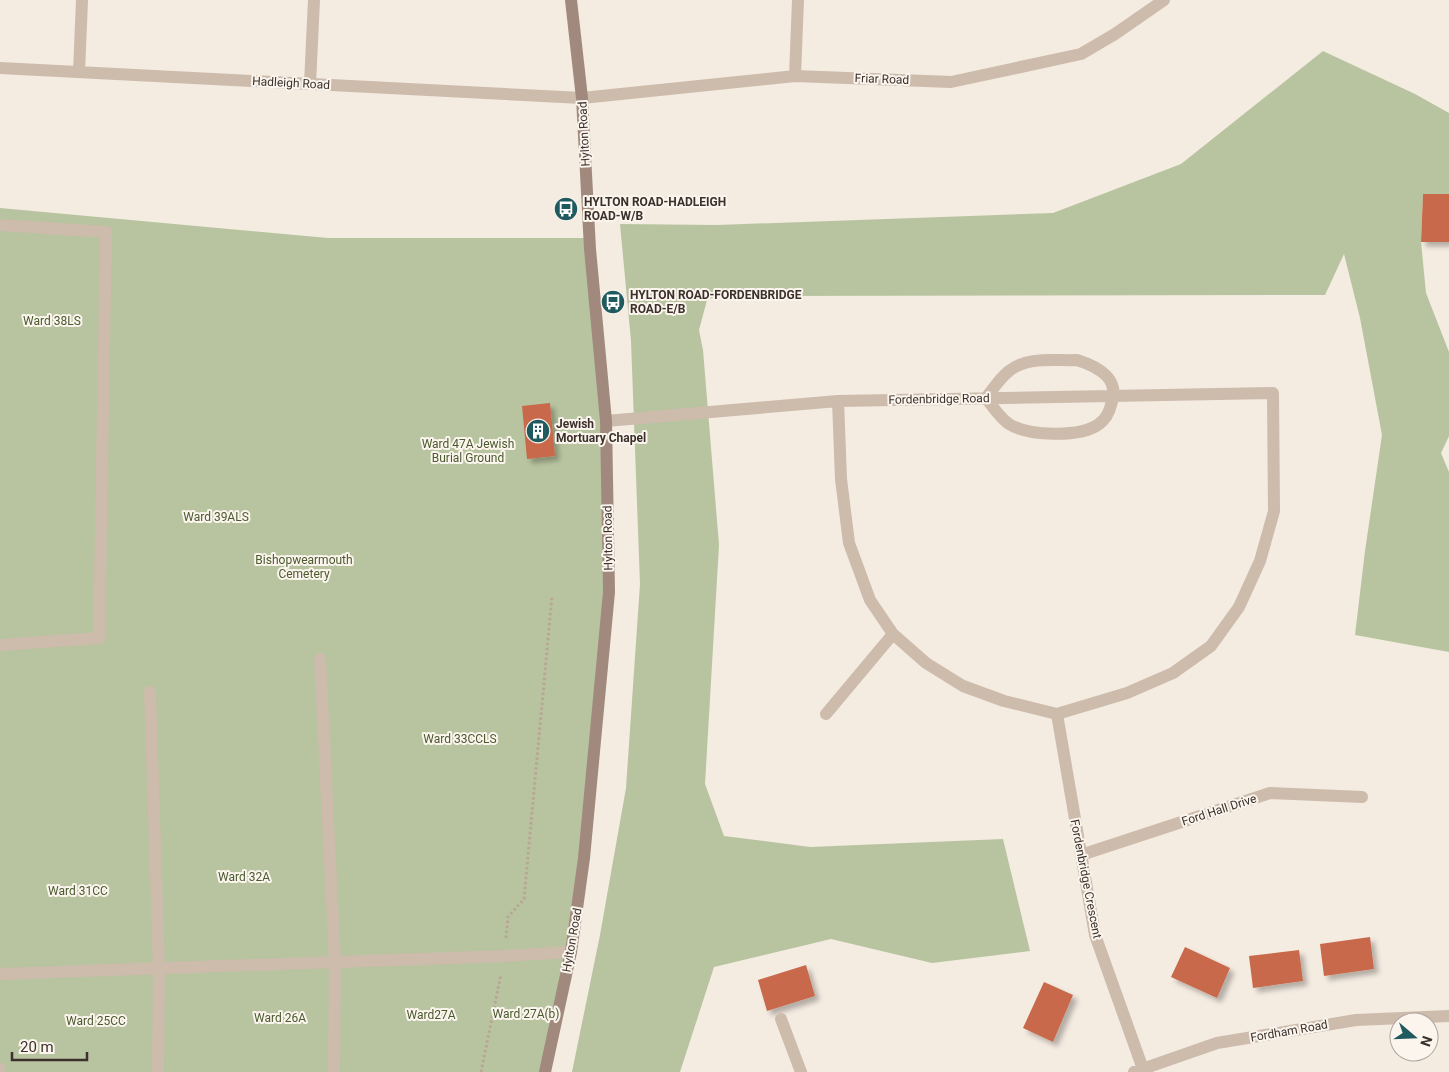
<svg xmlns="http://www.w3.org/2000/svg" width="1449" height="1072" viewBox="0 0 1449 1072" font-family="Roboto,sans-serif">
<defs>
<filter id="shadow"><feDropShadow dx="4.5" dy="4.5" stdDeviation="2.5" flood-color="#0004"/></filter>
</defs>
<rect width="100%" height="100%" fill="#f4ebe1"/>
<path fill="#b8c4a0" d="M1323,51l92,43 34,19v81h-26l-2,48 5,51 23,59v84l-8,17 8,19v180l-94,-17 10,-84 17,-116 -22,-117 -16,-64 -19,41 -608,1 -10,4 -8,30 4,20 16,195 -14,239 19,52 86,11 193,-8 27,112 -98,12 -101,-24 -117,28 -34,105h-108l28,-137 26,-147 14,-204 -9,-243 -11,-117 97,1 336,-12 128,-49z
M0,208l328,30h262l16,183 3,171 -24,255 -38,225h-547z"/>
<path fill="#c8694b" filter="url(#shadow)" d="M1423,194h26v48h-28z
M550,403l5,53 -28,3 -5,-53z
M1370,937l4,32 -50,7 -4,-32z
M1185,947l45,21 -13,30 -46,-21z
M1299,950l4,31 -50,7 -4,-32z
M806,965l9,31 -48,15 -9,-31z
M1044,982l29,13 -20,47 -30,-14z"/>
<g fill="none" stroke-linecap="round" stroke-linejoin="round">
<path stroke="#b9a596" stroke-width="3" stroke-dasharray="2.5 2.5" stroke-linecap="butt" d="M506,938l2,-21 16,-18 28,-303
M481,1072l20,-98"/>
<path stroke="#cdbbac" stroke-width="12" d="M0,225l106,7 -7,406 -99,7
M320,659l15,303 -1,110
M150,692l9,276 -1,104
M0,974l504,-18 67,-4
M0,1069v3"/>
<path stroke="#cdbbac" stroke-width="12" d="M0,68l582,30 213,-22 156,6 130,-28 34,-20 49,-34
M79,72l3,-72
M795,76l3,-76
M310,84l4,-84
M1077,360c22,7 44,19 34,45 -2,8 -5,14 -12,19 -19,14 -71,12 -90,0 -9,-6 -16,-17 -23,-26 7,-9 14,-20 23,-27 18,-15 46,-10 68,-11z
M606,421l232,-20 435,-8 1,118 -14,50 -21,46 -28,39 -38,27 -46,20 -70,21 -53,-13 -41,-15 -37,-23 -33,-29 -23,-34 -21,-57 -8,-64 -3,-78
M826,714l67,-80
M1057,714l38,221 48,134
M1081,855l189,-62 92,4
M781,1019l20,53
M1134,1072l83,-29 139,-23 93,-4"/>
<path stroke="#a18a7d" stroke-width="12" d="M545,1072l26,-120 13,-94 25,-266 -3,-171 -16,-172 -8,-151 -11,-98"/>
</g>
<defs>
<g id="bus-disc" transform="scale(1.25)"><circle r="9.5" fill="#1f5a5e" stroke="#fbf5ee"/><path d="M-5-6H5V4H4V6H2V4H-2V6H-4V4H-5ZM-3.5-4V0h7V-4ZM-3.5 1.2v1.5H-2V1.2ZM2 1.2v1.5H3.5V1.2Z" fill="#fff"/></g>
<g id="building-disc" transform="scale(1.25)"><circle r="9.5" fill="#1f5a5e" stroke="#fbf5ee"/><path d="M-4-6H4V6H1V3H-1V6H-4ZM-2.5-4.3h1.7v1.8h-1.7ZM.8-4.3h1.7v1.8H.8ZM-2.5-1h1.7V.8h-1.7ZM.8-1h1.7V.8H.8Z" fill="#fff"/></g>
</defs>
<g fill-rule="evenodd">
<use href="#bus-disc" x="566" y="209"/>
<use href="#bus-disc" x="613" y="302"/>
<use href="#building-disc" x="538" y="431"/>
</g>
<g text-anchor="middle" stroke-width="4" stroke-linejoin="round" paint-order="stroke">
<g font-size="12" fill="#3b302b" stroke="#fbf5ee">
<text transform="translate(882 79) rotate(2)" y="4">Friar Road</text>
<text transform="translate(291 83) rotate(3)" y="4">Hadleigh Road</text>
<text transform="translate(584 134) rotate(-93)" y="4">Hylton Road</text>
<text transform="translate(939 399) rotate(-1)" y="4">Fordenbridge Road</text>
<text transform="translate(608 538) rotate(-91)" y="4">Hylton Road</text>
<text transform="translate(1219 810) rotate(-18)" y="4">Ford Hall Drive</text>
<text transform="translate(1086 879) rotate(79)" y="4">Fordenbridge Crescent</text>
<text transform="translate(572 940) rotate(-80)" y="4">Hylton Road</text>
<text transform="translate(1289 1031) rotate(-10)" y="4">Fordham Road</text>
</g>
<g font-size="12" font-weight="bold" fill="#3b302b" stroke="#fbf5ee" text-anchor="start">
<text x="584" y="206">HYLTON ROAD-HADLEIGH<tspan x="584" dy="14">ROAD-W/B</tspan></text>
<text x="630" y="299">HYLTON ROAD-FORDENBRIDGE<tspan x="630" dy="14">ROAD-E/B</tspan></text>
<text x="556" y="428">Jewish<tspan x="556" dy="14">Mortuary Chapel</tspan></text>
</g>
<g font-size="12" fill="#4a5a2e" stroke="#fbf5ee">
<text x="52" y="325">Ward 38LS</text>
<text x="468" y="448">Ward 47A Jewish<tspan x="468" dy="14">Burial Ground</tspan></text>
<text x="216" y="521">Ward 39ALS</text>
<text x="304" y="564">Bishopwearmouth<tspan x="304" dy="14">Cemetery</tspan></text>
<text x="460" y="743">Ward 33CCLS</text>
<text x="244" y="881">Ward 32A</text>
<text x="78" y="895">Ward 31CC</text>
<text x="526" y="1018">Ward 27A(b)</text>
<text x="431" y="1019">Ward27A</text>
<text x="280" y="1022">Ward 26A</text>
<text x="96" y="1025">Ward 25CC</text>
</g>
</g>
<g transform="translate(1414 1037) rotate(109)"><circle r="24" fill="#fbf5ee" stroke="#aea6a0"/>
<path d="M0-4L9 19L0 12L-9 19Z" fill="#1f5a5e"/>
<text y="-8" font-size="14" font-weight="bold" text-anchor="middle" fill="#3b302b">N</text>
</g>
<path d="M12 1052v8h75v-8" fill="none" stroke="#3b302b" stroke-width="2.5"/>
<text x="20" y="1052" font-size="15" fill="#3b302b" stroke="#fbf5ee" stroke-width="4" paint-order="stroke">20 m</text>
</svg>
